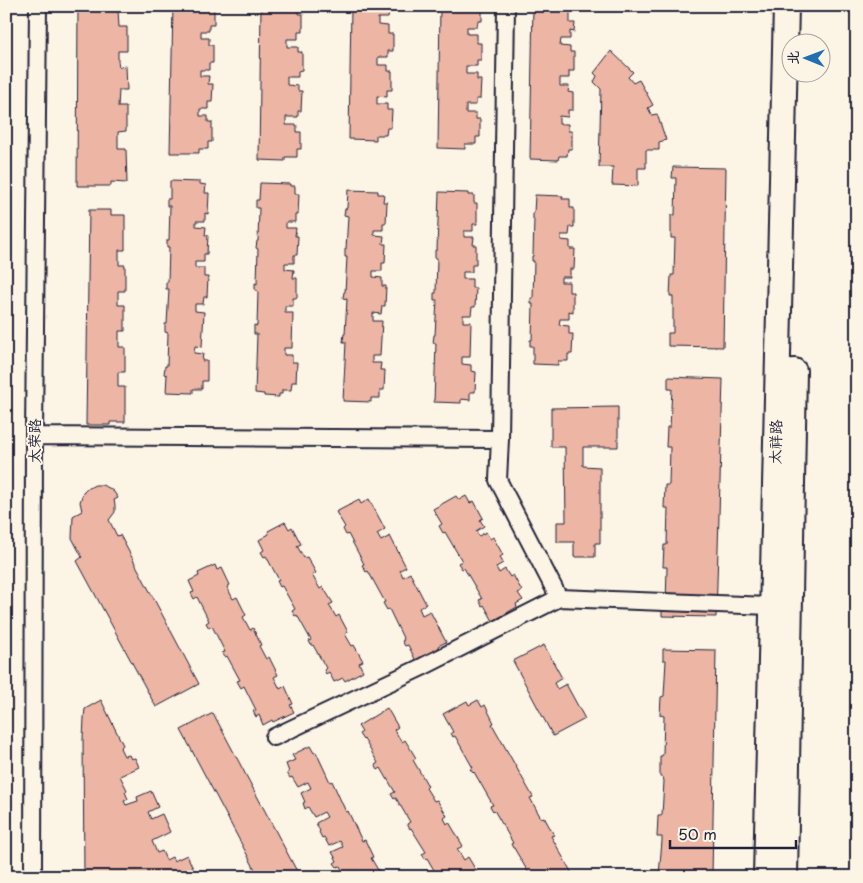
<svg xmlns="http://www.w3.org/2000/svg" width="863" height="883" viewBox="0 0 863 883" font-family="'Playpen Sans','LXGW WenKai TC',sans-serif">
<rect width="100%" height="100%" fill="#fcf5e5"/>
<filter id="ink" filterUnits="userSpaceOnUse"><feTurbulence type="fractalNoise" baseFrequency=".02" numOctaves="2"/><feDisplacementMap in="SourceGraphic" scale="10" xChannelSelector="R" yChannelSelector="G"/><feConvolveMatrix kernelMatrix="1 2 1 2 8 2 1 2 1" color-interpolation-filters="sRGB"/></filter>
<g filter="url(#ink)">
<path fill="#edb5a3" stroke="#22223b" d="M78,6h49v4h-9l1,17h8v24h-9v10l1,6 7,-1 1,24h-8l-1,17h8v24l-8,1v17h8l1,34 -16,-1v4h-34z
M173,6h41v19h-5v6h-8v7h8v7h4v18h-4v7h-9v6h9l-1,8h5l-1,18h-4v7h-8v7h8v6h4v20h-4v7h-9v4h-29z
M261,6l38,1v7h4v18h-5v7h-11v8h11v5h4v18l-4,1v6h-11v8l11,1v5h4l-1,20h-3v6h-12v8h11v7h4v17h-4v8h-12v4l-26,-1z
M351,6h42v6h-4l-1,6h-10v7l10,1v8h5v17h-5v6h-10v8h10v6h4v19h-5v7l-10,-1v8h10v6h5l-1,18h-4l-1,7h-10v5l-27,-1z
M440,6h42v15h-4l-1,6h-10v7h10v9h4v17h-4v6h-11v8h11v6h4l-1,19h-4v6h-10v8h10v6h4v18h-4v7h-11v5l-27,-1z
M533,6h28v2h9v15h5l-1,9 -4,-1v8h-9l-1,7 10,1v5h4v19h-5v7h-9v8h9l-1,6 5,1v17h-5v7l-9,-1v8h9v7h4v18h-4l-1,7h-8l-1,4 -28,-1z
M611,51l22,21 -5,5 5,6 6,-3 14,25 -5,3 4,7 5,-1 9,26 -7,2v8h-13v18h-8v18l-26,-1 1,-18h-14l2,-78 -7,-7 3,-6 -3,-3z
M673,167l53,1 -3,179 -55,-1v-13h5v-37h-3l1,-21h3l1,-37h-4v-23h4l1,-37h-4z
M170,181l30,1v2l6,1 -1,8h4l-1,21 -3,-1v8h-9v5l10,1 -1,8h3l-1,19h-3v8h-9v6h9v9h4l-1,20h-3l-1,7h-8v7l9,1 -2,35 -7,-1 -1,7 9,1 -1,7h5v20h-5v8h-9v4l-27,-1 1,-17 -3,-1 1,-8h2l1,-33 -3,-1v-8h2l2,-35h-3v-7h2l1,-35h-2v-7h2l1,-34h-3v-7h3z
M260,183l30,1v2h5v8h4l-1,21h-3v7h-9v6h10l-1,8h3l-1,19h-3v8h-9v6l9,1 -1,8h4v20h-4v8h-8v7h8l-1,35h-8v7h8v7h5l-1,20h-4l-1,8h-9v4h-3v3l-15,-1v-2l-9,-1 2,-59h-3v-9l3,1 1,-35 -3,-1v-7l2,1 1,-35 -2,-1 1,-7h1l1,-33h-3v-8h3z
M348,190l30,1v3h6l-1,8h4l-1,21h-3v7h-9v5l10,1 -1,8h3l-1,19h-3v8h-9v6l9,1v8h4l-1,20h-3l-1,8 -8,-1v8h9l-2,35h-8v7h9l-1,7h5l-1,20h-4v8h-9v4l-28,-1 3,-59h-3l1,-8h1l2,-35 -4,-1 1,-6h1l2,-35h-2v-8h1l2,-33 -4,-1 1,-6 2,-1z
M439,192l29,1v2h6v8h3v21h-4v7h-9v6h10l-1,8h3v20h-4v7h-9v7h9v9h4l-1,19h-3l-1,8h-8v7h8l-1,35h-8v7l9,1v6l5,1 -1,20h-5v8l-9,-1v4l-27,-1 2,-59h-3l1,-8h1l2,-35h-3v-7h2l1,-35h-2v-8h2z
M535,195l28,1 -1,3h8v9h4v19h-4l-1,8h-8v5l9,1v8h5l-1,20h-4v8h-9v5h8v10h4v20l-4,-1v8h-9l-1,6 10,1v8h4l-1,20h-4v7h-10v4l-25,-1v-18h-3v-6h2l1,-36h-2v-6h2l1,-37h-2v-5h1l1,-37h-1v-6h1z
M89,210h22v5h14v35h-6v15h6v26h-7v14h7v26h-6v16h6v25h-7v15h7v35h-15v3h-24z
M668,377l55,2 -7,238 -54,-1v-13l4,1 1,-37h-4l1,-22h3l1,-37h-4l1,-23h4l1,-38h-4l1,-20h3l2,-38h-4z
M618,407v40h-35v19l17,1v76h-5v14h-21v-15h-17v-20h9l-1,-75h-14v-39z
M95,485h7l7,3 5,4 4,6 -4,2 1,5v7l-6,8 8,16 3,-1 79,149 -43,23 -79,-146 5,-4 -10,-19 1,-22 9,-5 -2,-9 3,-9 4,-4z
M456,496l3,4 7,-4 4,7 4,-2 9,17 -3,2 4,6 -8,5 3,5 7,-4 4,7 3,-2 10,18 -3,2 3,6 -7,4 3,6 6,-4 5,8 3,-2 9,16 -4,2 5,7 -7,4 1,3 -24,14 -9,-16 -2,1 -3,-6 3,-1 -18,-31 -2,1 -4,-6 4,-2 -17,-29 -2,1 -4,-7 3,-2 -9,-15z
M369,499l16,30 -8,5 4,7 9,-5 16,31 -6,3 3,7 7,-4 16,31 -7,4 3,7 8,-4 16,31 -8,4 1,3 -23,12 -8,-16 -3,1 -3,-5 2,-1 -15,-31 -2,1 -4,-7 2,-1 -17,-31 -2,1 -4,-7 2,-1 -16,-30 -2,1 -3,-6 2,-2 -9,-15 23,-12 2,4z
M285,522l4,7 3,-2 9,17 -4,2 7,12 3,-1 9,16 -4,2 8,14 3,-2 10,16 -4,2 7,12 3,-2 9,17 -3,2 7,12 2,-1 9,16 -4,2 4,8 -18,10 -2,-3 -9,4 -5,-10 -3,2 -2,-4 2,-2 -13,-23h-2l-2,-4 2,-1 -14,-25 -2,1 -3,-5 3,-2 -13,-23 -2,1 -3,-6 2,-1 -13,-24 -2,1 -3,-5 3,-2 -5,-10 10,-6 -1,-3z
M215,565l2,5 5,-2 8,17 -3,2 6,12 4,-2 9,18 -3,2 7,13 3,-2 8,17 -2,1 7,13 3,-2 9,18 -4,2 6,12 5,-3 8,18 -3,1 4,7 -21,10 -1,-2 -9,5 -4,-10 -3,2 -3,-6 3,-1 -12,-24 -3,2 -4,-7 3,-1 -13,-24 -2,1 -3,-4 3,-1 -13,-26 -3,2 -3,-5 3,-2 -12,-24 -3,2 -3,-6 3,-1 -5,-11 10,-5 -1,-3z
M544,645l18,33 -8,5 3,6 9,-5 19,35 -32,17 -40,-75z
M663,649l53,1 -4,227h-55v-2h2l3,-34v-4h-5l1,-20v-1h3l1,-1 2,-34 -1,-4h-3v-21h2l1,-2 1,-38 -4,-1 1,-18 3,-1 2,-36h-3z
M101,700l22,45 -3,3 4,8 5,-1 2,4 4,-1 4,9 -19,9 7,14 -2,2 3,7 -4,2 2,4 12,-4 -1,-4 14,-6 7,16 -10,5 3,7 11,-5 8,18 -18,9 5,12 5,-2 4,9 6,-3 2,4 13,-6 10,22h-113l-1,-138 1,-21 1,-9z
M478,700l4,7 3,-2 9,18 -2,1 41,73 -3,1 11,20 3,-1 10,18 -3,1 23,41h-43l-17,-29h-1l-2,-4 2,-1 -19,-33 -1,1 -3,-5 3,-1 -19,-33 -1,1 -3,-4 3,-1 -18,-32 -2,1 -2,-4 2,-1 -10,-18 24,-13 2,4z
M387,708l11,19 -4,3 8,12 3,-2 11,18 -3,2 15,26 -2,2 8,13 3,-1 10,16 -3,2 3,6 2,-2 14,24 -6,3 7,11 4,-3 12,20h-42l-11,-19 -2,1 -3,-5 4,-2 -15,-24 -1,1 -3,-5 3,-2 -14,-24 -2,1 -3,-5 4,-2 -14,-24 -3,2 -3,-5 3,-2 -14,-24 -1,1 -4,-6 3,-2 -4,-6z
M213,713l87,164h-41l-78,-147z
M310,746l4,7 2,-1 14,30 2,-1 14,31 2,-1 14,30 3,-1 8,17 -2,1 7,12h1l4,7h-26l-3,-6 -9,5 -5,-10 -3,1 -3,-4 3,-2 -5,-9 11,-5 -3,-6 -11,5 -5,-9 -2,1 -3,-6 1,-1 -4,-8 11,-6 -3,-5 -10,5 -6,-10 -3,2 -2,-6 2,-1 -4,-9 10,-5 -3,-6 -10,5 -6,-10 -2,1 -3,-5 2,-1 -3,-8 9,-4 -3,-5z"/>
<g fill="none" stroke-linecap="round" stroke-linejoin="round">
<g stroke="#22223b" stroke-width="20">
<path id="street" d="M506,6l-6,433 -2,41 61,118
M34,436l466,3
M274,737l148,-70 137,-69 214,8
M33,877l1,-441 4,-430"/>
</g>
<g stroke="#22223b" stroke-width="28">
<path id="secondary" d="M766,877l20,-871
M785,877l9,-506"/>
</g>
<use href="#street" stroke="#fcf5e5" stroke-width="16"/>
<use href="#secondary" stroke="#fcf5e5" stroke-width="24"/>
</g>
</g>
<g text-anchor="middle" stroke-width="4" stroke-linejoin="round" paint-order="stroke">
<g font-size="15" fill="#22223b" stroke="#fcf5e5">
<text transform="translate(35 441) rotate(-90)" y="5">太荣路</text>
<text transform="translate(776 442) rotate(-89)" y="5">太祥路</text>
</g>
</g>
<rect width="863" height="883" fill="none" stroke="#fcf5e5" stroke-width="25"/>
<rect x="12" y="12" width="838" height="858" fill="none" stroke="#22223b" stroke-width="2" filter="url(#ink)"/>
<g transform="translate(806 58) rotate(271)"><circle r="24" fill="#fcf5e5" stroke="#a5a1a1"/>
<path d="M0-4L9 19L0 12L-9 19Z" fill="#1f6fb2"/>
<text y="-8" font-size="14" font-weight="bold" text-anchor="middle" fill="#22223b">北</text>
</g>
<path d="M670 840v8h126v-8" fill="none" stroke="#22223b" stroke-width="2.5"/>
<text x="678" y="840" font-size="15" fill="#22223b" stroke="#fcf5e5" stroke-width="4" paint-order="stroke">50 m</text>
</svg>
